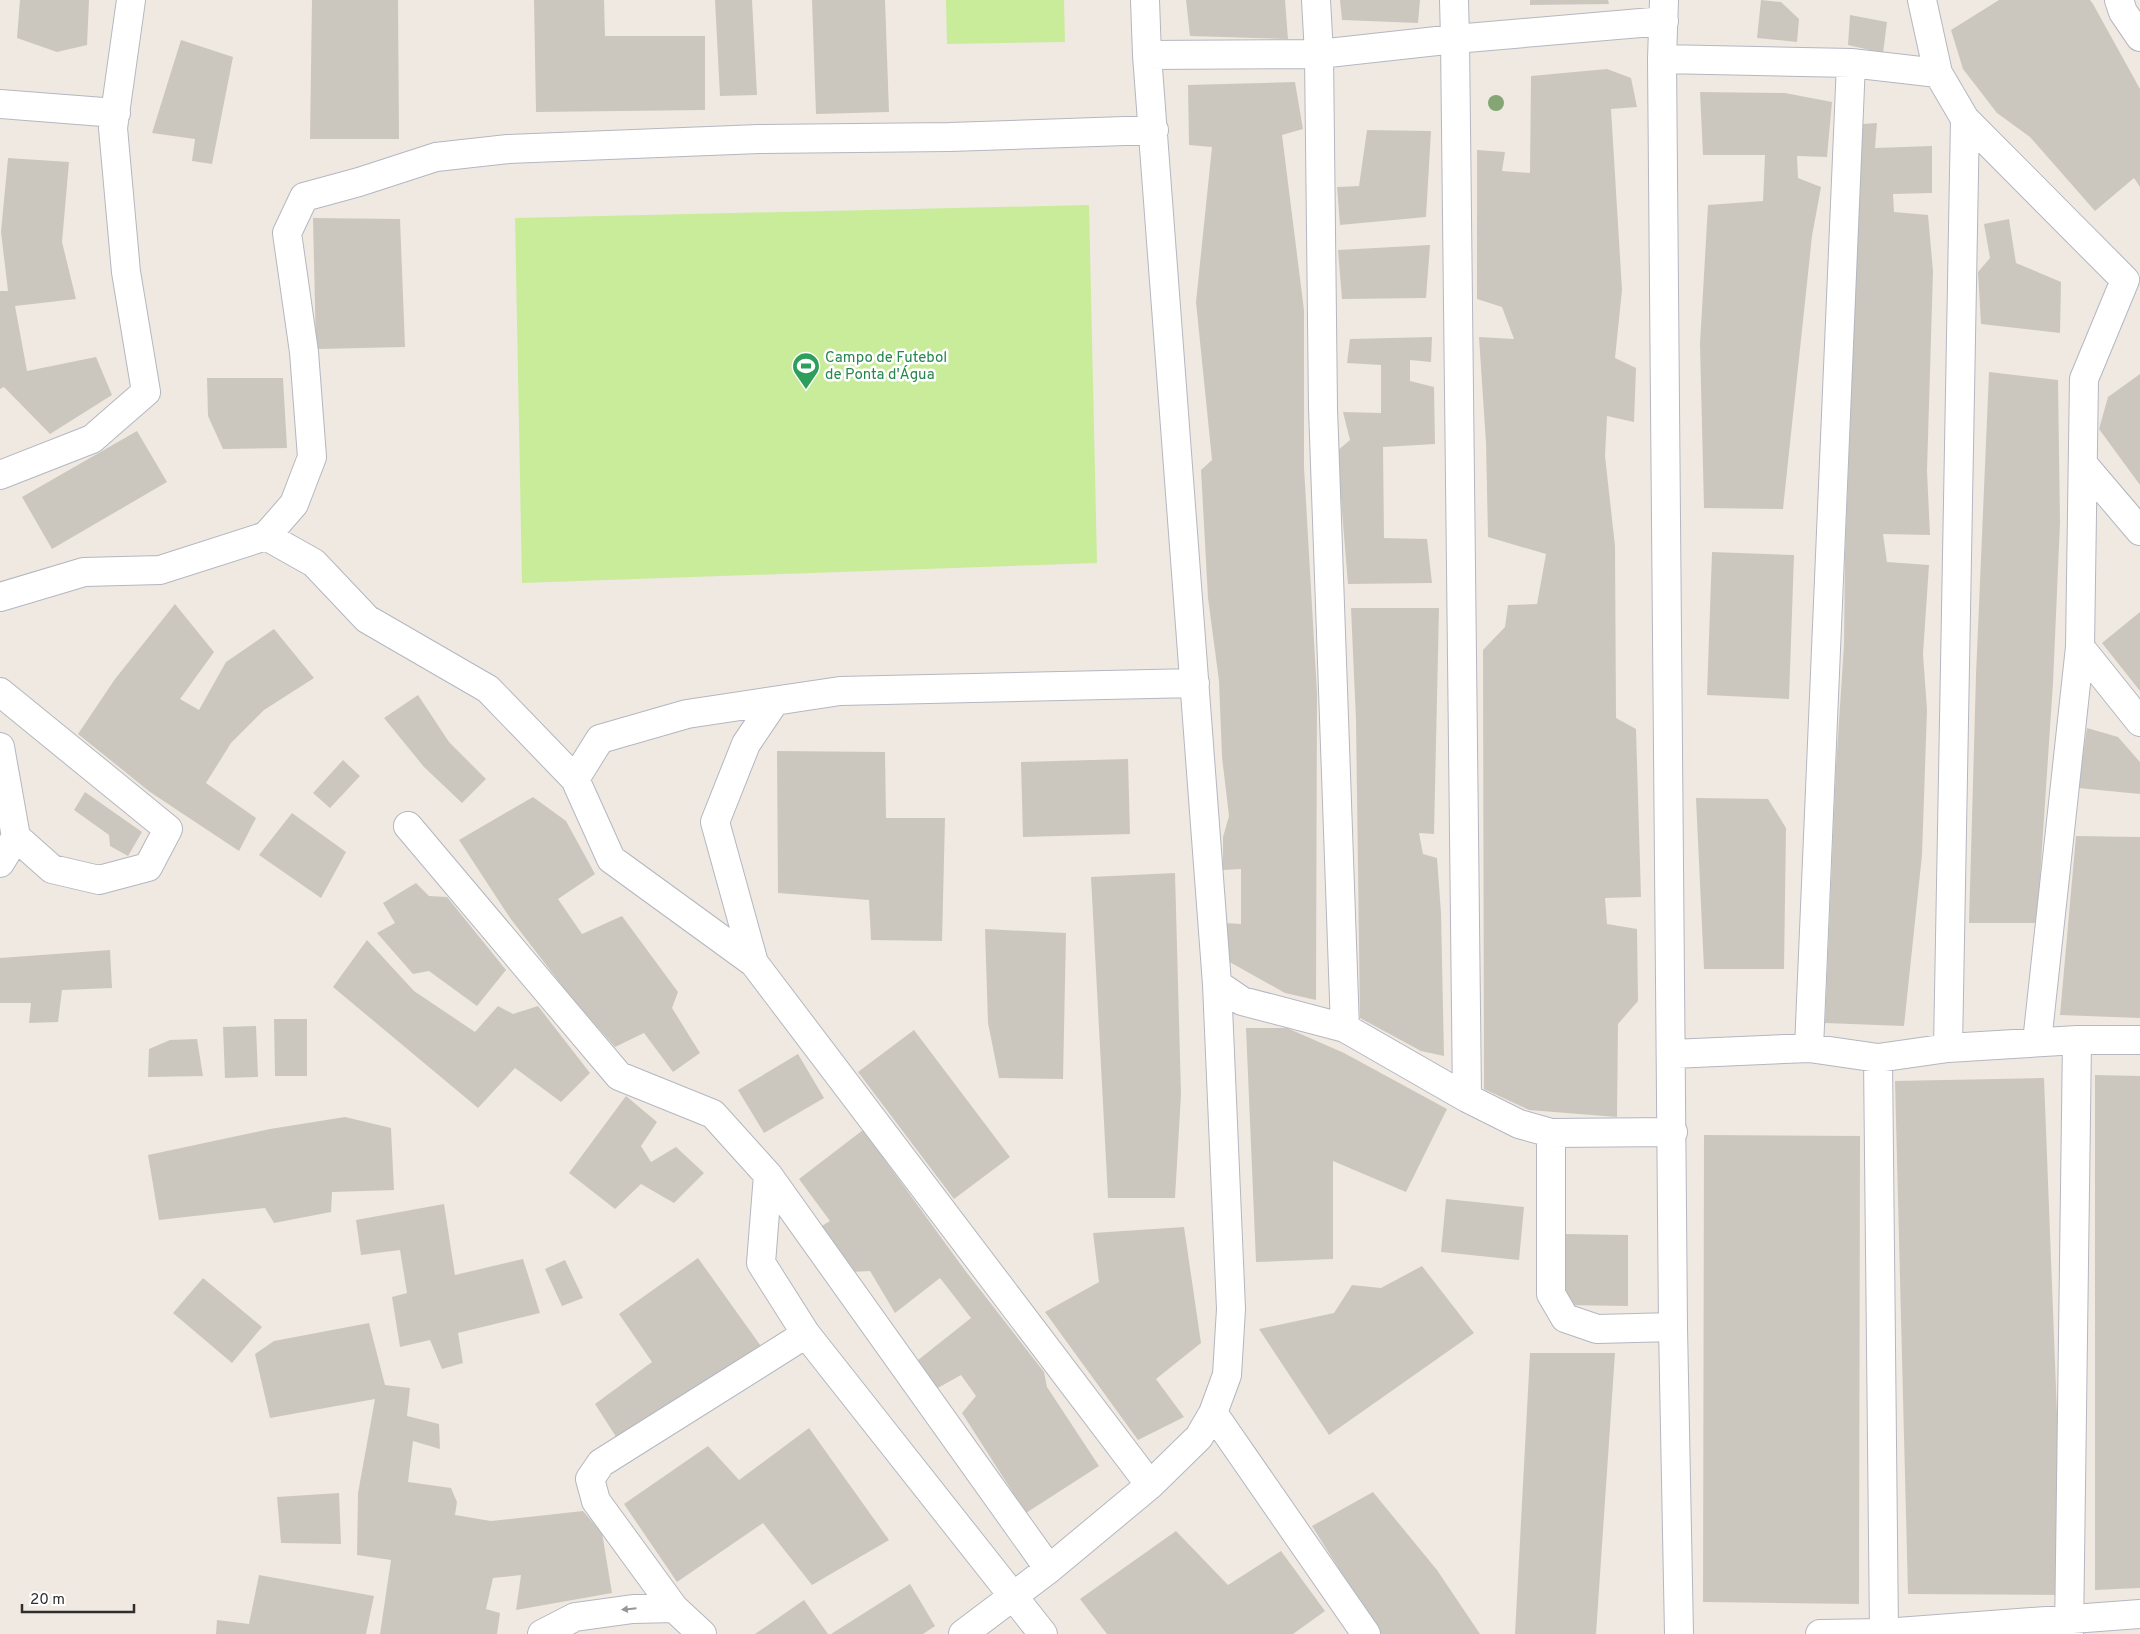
<svg xmlns="http://www.w3.org/2000/svg" width="2140" height="1634" viewBox="0 0 2140 1634" font-family="Overpass,sans-serif">
<rect width="100%" height="100%" fill="#efe9e1"/>
<path fill="#c9ec9a" d="M946,0h118l1,42 -118,2z
M1089,205l8,358 -575,20 -7,-365z"/>
<path fill="#cbc7bf" d="M20,0h69l-2,45 -30,7 -40,-14z
M312,0h86l1,139h-89z
M534,0h70l1,36h100v74l-169,2z
M715,0h37l5,95 -37,1z
M812,0h73l4,112 -73,2z
M1186,0h99l3,39 -98,-3z
M1340,0h80l-2,23 -76,-3z
M1530,0h78l1,4 -79,1z
M1761,0l20,2 18,17 -2,23 -40,-4z
M1999,0h91l3,4 47,85v98l-6,-9 -39,33 -65,-74 -33,-24 -34,-44 -12,-39z
M1850,15l37,7 -4,31 -35,-8z
M181,40l52,17 -21,107 -20,-3 3,-22 -43,-6z
M1607,69l24,9 6,29 -26,2 11,181 -7,68 21,10 -2,54 -27,-6 -2,40 10,90 1,172 20,11 5,168 -36,1 2,26 30,5 1,72 -20,23 -1,93 -88,-7 -45,-21 -1,-439 22,-23 3,-22 29,-1 9,-50 -58,-17 -2,-94 -7,-106 35,2 -12,-32 -25,-8v-149l28,2 -3,19 28,2 1,-97z
M1295,82l8,47 -21,6 22,175v157l13,226 -1,307 -31,-7 -59,-33 -1,-37 16,1v-55l-18,1v-33l6,-21 -7,-59 -3,-76 -11,-83 -7,-128 11,-10 -16,-158 16,-155 -23,-2 -1,-60z
M1700,92l85,1 47,9 -5,55 -30,-1 1,22 23,9 -9,49 -29,273 -79,-1 -4,-164 8,-139 55,-4 2,-46h-62z
M1877,123l-2,25 57,-2v47l-39,1 1,18 34,3 5,56 -6,200 3,64 -47,-1 4,28 42,3 -6,89 4,56 -5,145 -18,171 -79,-3 11,-256 8,-122 1,-91 17,-430z
M1367,130l64,1 -5,86 -86,8 -3,-38 22,-1z
M8,158l61,4 -7,80 14,57 -61,7 12,65 69,-14 16,38 -62,39 -46,-47 -4,2v-98h8l-7,-59z
M313,218l87,1 5,128 -89,2z
M2009,219l7,44 45,19 -1,51 -79,-9 -3,-52 12,-14 -6,-34z
M1430,245l-4,53 -84,1 -4,-49z
M1432,337l-1,25 -21,-2v21l24,6 1,57 -52,3 1,91 43,1 5,44 -84,1 -11,-133 13,-11 -7,-28 38,1v-48l-34,-2 3,-24z
M1989,372l69,8 2,143 -7,160 -16,240h-68l7,-248z
M2140,374v111l-41,-56 9,-32z
M207,378h76l4,70 -64,1 -15,-33z
M137,431l30,51 -115,67 -30,-52z
M1712,552l82,3 -5,144 -82,-4z
M175,604l39,48 -34,47 19,11 27,-48 48,-33 40,49 -50,32 -33,33 -25,40 50,35 -17,33 -89,-59 -72,-58 37,-55z
M1351,608h88l-5,226 -15,-1 4,21 14,4 4,55 3,143 -23,-5 -61,-33 -4,-298z
M2140,612v79l-38,-48z
M418,695l31,47 37,37 -24,24 -38,-36 -40,-49z
M2087,728l31,9 22,25v32l-62,-6z
M777,751l108,1 1,66h59l-3,123 -71,-1 -2,-40 -91,-7z
M1128,759l2,75 -107,3 -2,-75z
M343,760l17,16 -30,32 -17,-15z
M85,792l57,40 -14,24 -18,-10 -1,-11 -35,-25z
M533,797l33,24 29,53 -37,25 24,35 40,-18 56,76 -6,16 28,45 -27,19 -29,-39 -29,14 -45,-51 -60,-78 -51,-78z
M1696,798l72,1 18,29 -2,141h-80z
M292,813l54,39 -25,46 -62,-43z
M2076,836l64,1v181l-80,-3z
M1175,873l6,221 -6,104h-67l-17,-321z
M416,883l13,13 18,1 59,73 -29,36 -48,-35 -16,3 -36,-41 18,-10 -12,-20z
M985,929l81,4 -3,146 -64,-1 -11,-55z
M367,940l47,51 61,41 23,-26 15,8 25,-8 52,67 -29,29 -46,-34 -37,40 -145,-121z
M110,950l2,38 -50,2 -4,32 -29,1 2,-20h-31v-45z
M274,1019h33v57h-32z
M256,1026l2,51 -33,1 -2,-51z
M1246,1028h41l57,25 103,56 -41,83 -73,-31v98l-77,3z
M914,1030l96,127 -56,42 -96,-127z
M197,1039l6,37 -55,1 1,-28 21,-9z
M798,1054l26,44 -60,35 -26,-43z
M2095,1075l45,1v512l-45,2z
M2044,1078l20,517 -156,-1 -13,-513z
M626,1096l31,26 -16,24 10,16 25,-15 28,26 -30,30 -33,-19 -26,25 -46,-36z
M345,1117l46,11 3,62 -62,2 -1,20 -57,11 -9,-15 -106,12 -11,-65 122,-26z
M863,1130l101,139 80,103 3,15 52,79 -73,47 -64,-100 14,-17 -15,-21 -34,19 -14,-30 58,-46 -31,-40 -45,35 -25,-42 -19,1 -36,-42 15,-9 -31,-42z
M1704,1135l156,1 -1,468 -156,-2z
M1446,1199l78,8 -5,53 -78,-8z
M444,1204l11,71 68,-16 17,54 -82,20 5,30 -21,6 -12,-29 -30,7 -8,-50 15,-4 -7,-43 -39,5 -5,-35z
M1184,1227l17,116 -45,36 28,38 -46,23 -93,-128 54,-30 -6,-49z
M1566,1234l62,1v71l-63,-1z
M698,1258l65,91 -141,97 -27,-42 57,-42 -33,-48z
M565,1260l18,38 -21,8 -17,-37z
M1422,1266l52,67 -145,102 -70,-106 75,-16 18,-28 29,3z
M203,1278l59,49 -30,36 -59,-50z
M369,1323l16,62 25,3 -3,28 32,8 1,25 -27,-8 -5,41 43,6 6,14 -2,13 36,6 92,-10 19,22 10,60 -96,17 5,-35 -28,3 -7,31 14,4 -3,21h-117l11,-74 -34,-5 1,-62 17,-94 -105,19 -15,-64 19,-13z
M1530,1353h85l-19,281h-81z
M809,1428l80,112 -77,45 -49,-62 -86,59 -53,-78 84,-58 31,34z
M1373,1492l64,78 43,64h-100l-68,-108z
M339,1493l2,51 -60,-1 -4,-46z
M1176,1531l52,54 53,-34 44,60 -32,23h-186l-27,-35z
M259,1575l115,21 -8,38h-150l1,-14 32,4z
M910,1584l25,42 -12,8h-92z
M804,1600l24,34h-73z"/>
<g fill="none" stroke-linecap="round" stroke-linejoin="round">
<g stroke="#b4b7c1" stroke-width="30">
<path id="minor" d="M1454,0l1,39 12,1059 -122,-70 -22,-620 -4,-354 136,-15 209,-18
M1664,0l-2,59 11,1268 6,307
M1922,0l16,73
M2119,0l4,12 17,25
M1147,55l172,-1 -3,-54
M1662,59l189,4 87,10 27,46 160,161 -41,99 -4,268 60,75
M0,104l116,9
M2083,464l57,67
M0,475l92,-36 54,-47 -20,-120 -13,-144 18,-128
M266,536l48,27 53,56 121,70 87,90
M0,597l84,-25 76,-2 106,-34 28,-32 18,-47 -8,-105 -17,-119 17,-36 55,-15 77,-25 72,-8 251,-10 191,-2 204,-7
M0,692l168,137 -20,38 -49,13 -47,-11 -36,-32 -16,-90
M408,826l211,250 94,38 55,61 281,394
M0,863l16,-26
M754,963l-39,-141 31,-78 29,-43
M1217,984l25,17 103,27
M2077,1040h63
M2037,1042l43,-395
M1809,1048l42,-985
M1948,1048l17,-929
M1672,1054l137,-6 69,10 70,-10 129,-8 -8,594
M1878,1058l6,576
M1467,1098l52,26 32,9 122,-1
M1551,1133v161l14,24 32,11 76,-2
M768,1175l-7,88 45,71 237,300
M1213,1413l153,221
M1150,1485l-396,-522 -143,-104 -36,-80 25,-40 87,-25 153,-23 355,-8
M674,1608l-78,-107 -6,-22 11,-16 205,-129
M542,1634l33,-17 58,-8 41,-1 28,26
M963,1634l86,-65 101,-84 49,-48 14,-24 14,-38 4,-66 -14,-325 -70,-929 -2,-55
M1820,1634l64,-1 256,-19"/>
</g>
<use href="#minor" stroke="#fff" stroke-width="28"/>
</g>
<circle fill="#84a574" cx="1496" cy="103" r="8"/>
<defs><path id="oneway-solid" d="M-6-.8H1V-3.2L6.5 0L1 3.2V.8H-6Z" transform="scale(1.25)"/></defs>
<use fill="#969696" href="#oneway-solid" transform="translate(629 1609) rotate(174)"/>
<defs>
<g id="stadium-pin" transform="scale(1.4375)"><path d="M0 17L-7.5 6A9.5 9.5 0 1 1 7.5 6Z" fill="#2e9e5b" stroke="#fff"/><path d="M0-5a6.5 5 0 1 0 0 10a6.5 5 0 1 0 0-10ZM-3.5-1.8h7v3.6h-7Z" fill="#fff"/></g>
</defs>
<g fill-rule="evenodd">
<use href="#stadium-pin" x="806" y="366"/>
</g>
<g text-anchor="middle" stroke-width="5" stroke-linejoin="round" paint-order="stroke">
<g font-size="15" fill="#27864d" stroke="#fff" text-anchor="start">
<text x="825" y="362">Campo de Futebol<tspan x="825" dy="17">de Ponta d'Água</tspan></text>
</g>
</g>
<path d="M22 1604v8h112v-8" fill="none" stroke="#2e2e2e" stroke-width="2.5"/>
<text x="30" y="1604" font-size="15" fill="#2e2e2e" stroke="#ffffff" stroke-width="4" paint-order="stroke">20 m</text>
</svg>
